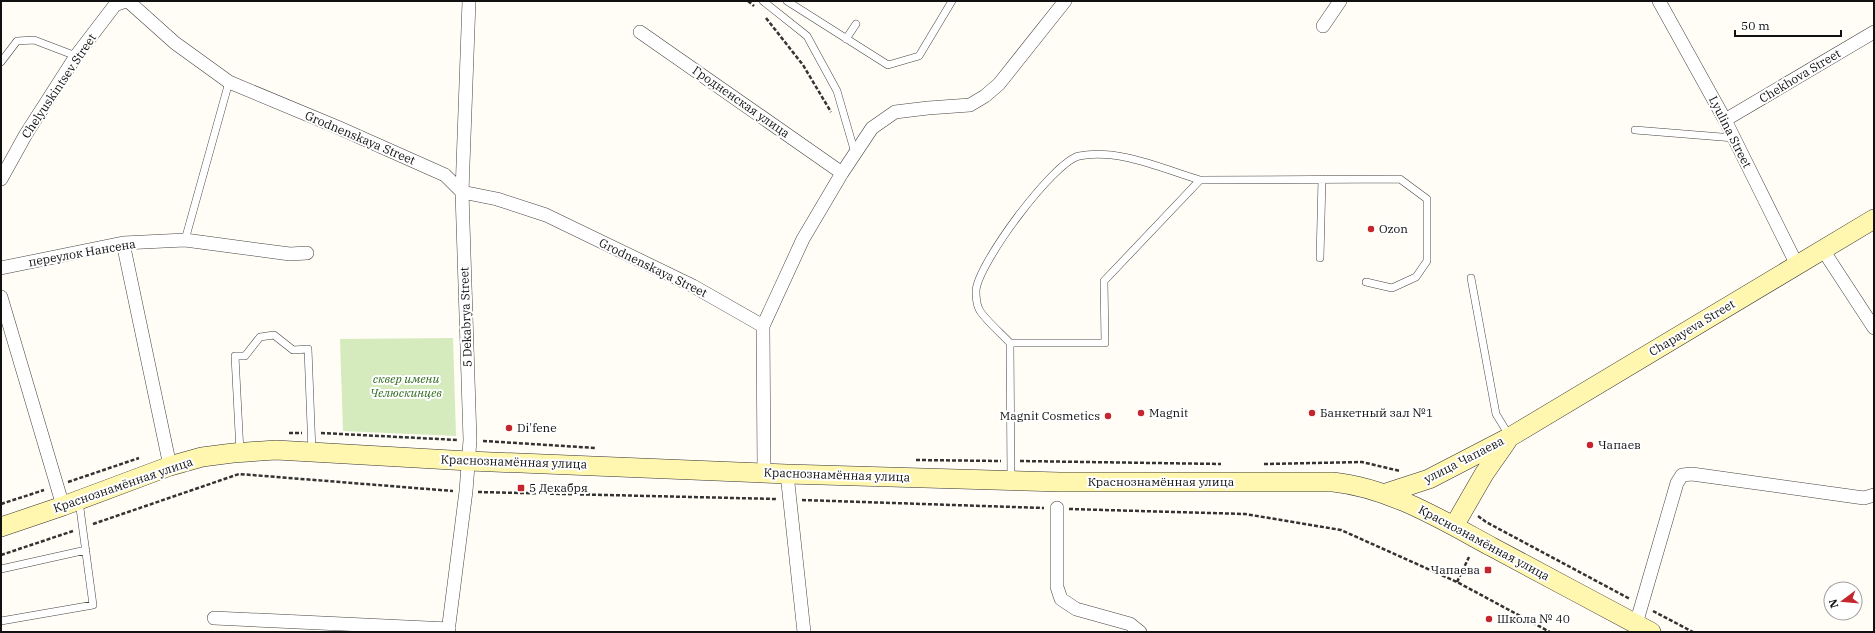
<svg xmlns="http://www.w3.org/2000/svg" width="1875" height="633" viewBox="0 0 1875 633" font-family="'IBM Plex Serif',serif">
<rect width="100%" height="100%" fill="#fffdf5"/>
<path fill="#d5ebbd" d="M453,338l3,98 -113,-5 -3,-92z"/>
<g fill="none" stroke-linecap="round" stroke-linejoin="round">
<g stroke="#444" stroke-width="8">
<path id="lane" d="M763,1l44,35 30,55 18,62
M787,1l101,64 31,-9 33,-55
M846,39l10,-15
M1,62l16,-21 17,-1 42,16
M1635,130l99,8
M185,240l44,-158
M1320,258l2,-79
M1471,278l25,136 14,23
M1010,343c-7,-8 -27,-25 -31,-34 -2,-4 -3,-13 -3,-18 1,-26 77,-129 103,-135 39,-8 84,13 121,24
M240,452l-5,-96h10l15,-19 14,-2 19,15 15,-1 4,103
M1011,480l-1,-137h95l-1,-62 96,-101 200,-1 27,20v62l-11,16 -24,11 -26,-6
M1,569l85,-19
M1,621l92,-16 -14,-104"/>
</g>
<g stroke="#444" stroke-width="14">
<path id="street" d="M128,1l47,42 54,39 108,45 108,48 17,17 35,7 49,16 147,71 70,40 40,-87 39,-66 30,-45 23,-16 33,-4 42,-3 15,-9 14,-12 66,-83
M1659,1l66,119 72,145
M1323,26l17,-25
M640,32l202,141
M1725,120l149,-88
M1,179l25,-45 50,-78 39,-51 11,-4
M123,243l47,223
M1823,250l51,78
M1,268l122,-25 62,-3 105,14 17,-1
M1,297l62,209
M763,326l1,146
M787,474l17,158
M1057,508v79l4,12 15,10 54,15 10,8
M214,618l235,11
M1636,624l41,-141 5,-8 10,-1 172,24 10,-3
M448,632l18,-141 4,-51 -8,-248 7,-191"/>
</g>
<g stroke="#333" stroke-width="20">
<path id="secondary" d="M1386,493l43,-14 81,-42 364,-218
M1454,526l30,-52 23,-33
M1,527l62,-21 107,-40 32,-9 31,-4 43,-3 193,11 318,13 273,8h273c57,6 109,38 159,65 53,28 106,57 159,85"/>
</g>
<path stroke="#333" stroke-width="2.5" stroke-dasharray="4 2" stroke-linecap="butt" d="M748,1l6,5
M766,18l37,47 28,47
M289,433h13
M321,433l137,7
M483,441l113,7
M916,460l85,1
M1020,461l201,3
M1264,464l98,-2 38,9
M68,482l71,-24
M478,492l299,7
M802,500l242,8
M1,504l43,-14
M1069,509l176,5 96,16 116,52 93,50
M1478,516l8,6 144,77
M93,524l146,-50 214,17
M1,555l72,-24
M1457,582l12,-25
M1653,611l40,21"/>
<use href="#lane" stroke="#fff" stroke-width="7"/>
<use href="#street" stroke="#fff" stroke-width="13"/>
<use href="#secondary" stroke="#fff6b0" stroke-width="19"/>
</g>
<g fill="#c4262e" stroke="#fff" stroke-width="1.5">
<circle cx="1371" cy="229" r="4"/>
<circle cx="1141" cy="413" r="4"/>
<circle cx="1312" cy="413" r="4"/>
<circle cx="1108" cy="416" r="4"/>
<circle cx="509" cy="428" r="4"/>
<circle cx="1590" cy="445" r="4"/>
<rect x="517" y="484" width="8" height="8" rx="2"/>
<rect x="1484" y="566" width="8" height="8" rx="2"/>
<circle cx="1489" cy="619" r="4"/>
</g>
<g text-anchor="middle" stroke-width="4" stroke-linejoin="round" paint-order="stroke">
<g font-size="12" fill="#111" stroke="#fff">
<text transform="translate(1800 76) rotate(-31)" y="4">Chekhova Street</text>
<text transform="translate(59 86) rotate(-56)" y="4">Chelyuskintsev Street</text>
<text transform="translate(741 102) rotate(35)" y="4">Гродненская улица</text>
<text transform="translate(1730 132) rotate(63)" y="4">Lyulina Street</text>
<text transform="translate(360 138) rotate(23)" y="4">Grodnenskaya Street</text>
<text transform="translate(82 253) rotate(-10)" y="4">переулок Нансена</text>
<text transform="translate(653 268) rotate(26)" y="4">Grodnenskaya Street</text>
<text transform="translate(466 317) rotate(-92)" y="4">5 Dekabrya Street</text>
<text transform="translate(1692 328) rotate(-31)" y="4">Chapayeva Street</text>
<text transform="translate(1464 460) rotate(-27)" y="4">улица Чапаева</text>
<text transform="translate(514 462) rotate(2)" y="4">Краснознамённая улица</text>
<text transform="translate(837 475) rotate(2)" y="4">Краснознамённая улица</text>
<text x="1161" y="486">Краснознамённая улица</text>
<text transform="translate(123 485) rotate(-19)" y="4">Краснознамённая улица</text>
<text transform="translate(1484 543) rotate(28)" y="4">Краснознамённая улица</text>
</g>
<g font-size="12" fill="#111" stroke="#fff" text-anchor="start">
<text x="1379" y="233">Ozon</text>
<text x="1149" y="417">Magnit</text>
<text x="1320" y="417">Банкетный зал №1</text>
<text x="1100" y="420" text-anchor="end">Magnit Cosmetics</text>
<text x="517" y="432">Di'fene</text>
<text x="1598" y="449">Чапаев</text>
<text x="529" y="492">5 Декабря</text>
<text x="1480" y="574" text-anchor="end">Чапаева</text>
<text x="1497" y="623">Школа № 40</text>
</g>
<g font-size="12" font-style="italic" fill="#2f6b1f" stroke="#fff">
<text x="406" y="383">сквер имени<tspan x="406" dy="14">Челюскинцев</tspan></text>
</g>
</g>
<rect width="1875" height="633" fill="none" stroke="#111111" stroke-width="4"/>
<g transform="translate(1843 601) rotate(254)"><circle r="19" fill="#ffffff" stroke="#a0a0a0"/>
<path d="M0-3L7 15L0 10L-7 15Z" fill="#c4262e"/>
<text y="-6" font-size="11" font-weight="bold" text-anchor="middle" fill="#111111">N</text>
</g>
<path d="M1735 30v6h106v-6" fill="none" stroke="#111111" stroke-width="2"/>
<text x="1741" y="30" font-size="12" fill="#111111" stroke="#ffffff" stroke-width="3" paint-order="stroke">50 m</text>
</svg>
